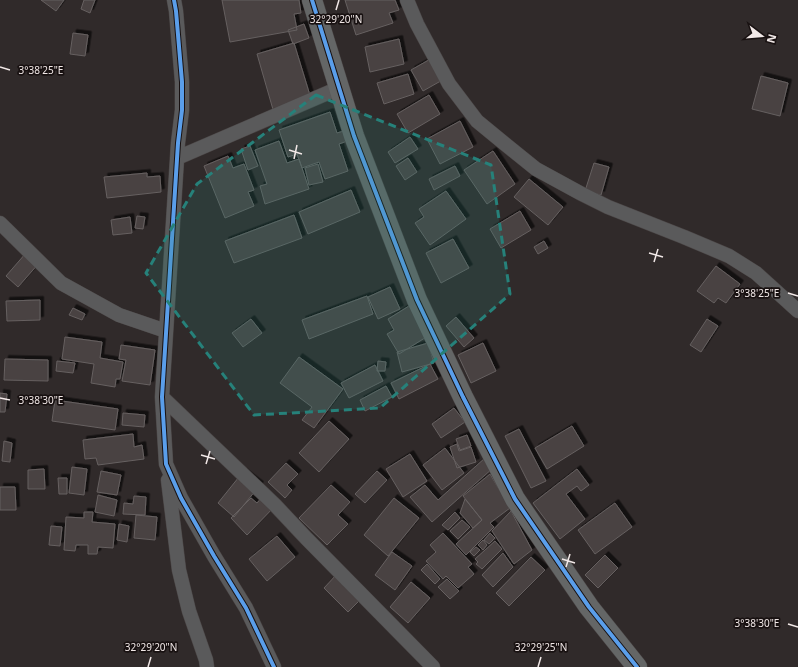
<svg xmlns="http://www.w3.org/2000/svg" width="798" height="667" viewBox="0 0 798 667" font-family="'Noto Sans',sans-serif">
<defs>
<filter id="shadow"><feDropShadow dx="3.5" dy="-3.5" stdDeviation="0" flood-color="#0009"/></filter>
</defs>
<rect width="100%" height="100%" fill="#302a2a"/>
<path fill="#484242" stroke="#666060" filter="url(#shadow)" d="M41,0h23l-8,11z
M84,0h11l-5,13 -9,-4z
M222,0h77l2,13 -7,1 3,16 -67,12z
M345,0h50l4,10 -10,3 4,10 -37,12z
M304,24l5,14 -16,6 -5,-14z
M73,33l15,2 -3,21 -15,-2z
M399,39l5,25 -34,8 -5,-25z
M294,43l18,59 -38,11 -17,-59z
M434,57l12,21 -23,13 -12,-21z
M408,74l6,20 -30,10 -7,-21z
M761,76l27,7 -8,33 -28,-7z
M429,95l11,19 -32,19 -11,-19z
M330,112l7,21 10,-3 3,10 -11,4 9,27 -23,8 -6,-17 -17,6 -5,-14 -9,3 -9,-27z
M460,121l13,26 -33,17 -13,-25z
M410,137l8,12 -23,14 -7,-11z
M279,141l8,22 12,-4 10,30 -44,15 -5,-18 7,-2 -12,-34z
M250,146l8,20 -10,4 -7,-21z
M493,151l22,33 -28,20 -23,-34z
M228,156l5,12 11,-4 10,26 -6,2 6,14 -29,12 -21,-52z
M408,158l9,14 -12,8 -9,-14z
M594,163l15,4 -8,28 -16,-4z
M318,164l5,18 -14,3 -4,-17z
M455,166l5,10 -26,14 -5,-11z
M147,173v4l13,-1 1,16 -54,6 -3,-21z
M529,179l34,28 -15,18 -34,-28z
M351,190l9,22 -52,22 -9,-22z
M446,191l20,28 -36,26 -15,-22 9,-6 -5,-8z
M520,211l11,19 -30,18 -11,-19z
M294,215l8,23 -68,25 -9,-22z
M137,216l8,1 -2,12 -8,-1z
M130,217l2,16 -19,2 -2,-15z
M453,239l16,29 -28,15 -15,-30z
M544,241l4,7 -10,6 -4,-7z
M26,253l13,10 -21,24 -12,-11z
M716,266l24,18 -14,19 -8,-5 -4,5 -17,-12z
M390,287l10,22 -22,10 -10,-22z
M367,296l6,18 -64,25 -7,-19z
M40,300v20l-33,1 -1,-20z
M409,306l19,30 -29,18 -12,-20 7,-4 -6,-11z
M73,308l12,6 -3,6 -13,-5z
M456,317l18,21 -10,9 -18,-21z
M251,319l11,14 -19,14 -11,-14z
M707,319l11,7 -17,26 -11,-7z
M65,337l37,5 -2,16 23,4 -3,17h-4l-1,8 -24,-4 3,-19 -32,-5z
M428,343l6,20 -32,9 -5,-20z
M483,343l13,28 -25,12 -13,-28z
M121,345l34,5 -5,35 -28,-4 4,-21 -7,-1z
M299,357l44,32 -29,39 -12,-8 10,-13 -32,-24z
M5,359l43,1v21l-44,-1z
M57,361l18,2 -2,10 -17,-2z
M378,361l8,1 -1,9h-8z
M430,364l8,15 -39,20 -8,-16z
M375,365l8,16 -34,17 -8,-15z
M386,386l6,11 -27,14 -5,-11z
M0,393l7,1 -2,18h-5z
M55,400l63,9 -3,21 -63,-9z
M454,408l11,14 -24,16 -9,-14z
M123,413l22,2 -1,12 -22,-2z
M329,421l20,18 -30,33 -20,-19z
M572,426l12,20 -37,23 -12,-21z
M519,429l27,52 -15,7 -26,-52z
M133,434l1,13 8,-2 2,14 -46,6 -2,-7 -11,1 -2,-19z
M467,435l4,11 -11,4 -4,-11z
M4,441l8,2 -2,19 -8,-1z
M457,444l2,7 12,-4 5,15 -19,6 -7,-21z
M445,448l19,25 -22,17 -19,-25z
M410,454l17,27 -24,16 -17,-28z
M485,458l8,10 -61,54 -22,-25 15,-12 13,15z
M286,463l12,11 -11,11 5,5 -7,8 -17,-16z
M72,467l15,2 -3,26 -15,-2z
M44,469l1,20h-17v-19z
M577,469l12,16 -8,6 -4,-5 -11,8 19,25 -25,20 -27,-36z
M101,471l20,4 -4,20 -20,-3z
M377,471l10,9 -22,23 -10,-9z
M243,472l17,13 -26,32 -16,-14z
M490,474l20,34 -20,15 4,4 -28,28 -10,-11 26,-24 -19,-24z
M58,478h9v16h-8z
M331,485l19,17 -12,13 10,9 -21,21 -28,-27z
M0,487h15l1,23h-16z
M265,494l11,11 -29,30 -16,-17 20,-20 6,5z
M98,495l19,5 -3,16 -19,-4z
M134,496l12,1 -1,18 -22,-1 1,-11 9,1z
M394,498l25,20 -31,38 -24,-21z
M465,499l17,21 -9,8 -13,-15z
M615,503l17,24 -37,27 -17,-24z
M511,511l21,39 -18,14 -22,-33z
M84,512h9l-1,10 23,2 -2,24 -15,-1 -1,7h-9v-9h-12l-1,6 -11,-1 2,-33 18,1z
M455,512l5,6 -12,12 -6,-5z
M136,515l21,2 -2,23 -21,-2z
M462,520l8,7 -12,12 -8,-8z
M119,524l10,2 -2,16 -10,-2z
M51,526l11,1 -2,19 -11,-1z
M443,533l29,31 -4,3 6,7 -16,14 -12,-12 -3,3 -17,-18 10,-9 -6,-7z
M490,533l5,5 -6,6 -5,-4z
M277,536l18,21 -28,24 -18,-22z
M483,540l4,5 -4,5 -5,-5z
M495,541l7,8 -20,20 -6,-5 2,-2 -3,-3z
M476,547l4,3 -6,6 -4,-4z
M392,552l20,14 -17,24 -20,-15z
M503,553l10,14 -20,20 -11,-12z
M605,555l13,13 -20,20 -13,-13z
M531,557l14,13 -36,36 -13,-13z
M427,564l13,15 -5,5 -14,-14z
M337,574l25,24 -14,14 -24,-24z
M447,579l12,12 -9,8 -12,-12z
M411,582l19,16 -22,25 -18,-16z"/>
<g fill="none" stroke-linecap="round" stroke-linejoin="round">
<g stroke="#4a4545" stroke-width="15">
<path id="street" d="M174,0l2,11 6,71v28l-4,33 -16,254 4,67 15,34 33,58 32,52 28,59
M407,0l10,24 32,60 28,37 28,23 31,25 44,24 28,14 76,30 45,19 27,17 42,38
M177,158l162,-70
M0,223l61,60 58,32 47,16
M162,397l113,108 31,33 127,129
M168,480l11,90 10,41 17,49 1,7"/>
</g>
<g stroke="#4a4545" stroke-width="21">
<path id="secondary" d="M312,0l42,136 63,164 46,97 52,102 74,108 48,60"/>
</g>
<use href="#street" stroke="#5a5a5b" stroke-width="14"/>
<use href="#secondary" stroke="#646666" stroke-width="20"/>
<g stroke="#181111" stroke-width="6">
<path id="cycleway" d="M174,0l2,11 6,71v28l-4,33 -16,254 4,67 15,34 33,58 32,52 28,59
M312,0l42,136 63,164 46,97 52,102 74,108 48,60"/>
</g>
<use href="#cycleway" stroke="#5a9eea" stroke-width="4"/>
</g>
<path fill="#26817a" fill-opacity="0.2" stroke="#26817a" stroke-width="3" stroke-dasharray="8 5" stroke-linejoin="round" d="M316,95l175,70 19,129 -130,114 -126,7 -108,-142 51,-89z"/>
<path fill="none" stroke="#f1e8e7" stroke-width="1.5" d="M336,10l3,-10M0,67l10,3M289,150l13,4M294,159l3,-14M649,253l14,4M654,262l4,-13M788,293l10,3M0,398l10,2M201,455l14,4M206,464l4,-13M562,559l13,4M566,567l4,-13M788,624l10,3M148,667l3,-10M538,667l3,-10"/>
<g font-size="10" text-anchor="middle" fill="#f1e8e7" stroke="#181111" stroke-width="3.5" stroke-linejoin="round" paint-order="stroke">
<text x="336" y="23">32°29'20"N</text>
<text x="41" y="74">3°38'25"E</text>
<text x="757" y="297">3°38'25"E</text>
<text x="41" y="404">3°38'30"E</text>
<text x="757" y="627">3°38'30"E</text>
<text x="151" y="651">32°29'20"N</text>
<text x="541" y="651">32°29'25"N</text>
</g>
<g transform="translate(762 36) rotate(106)" stroke="#181111" stroke-width="3" paint-order="stroke">
<path d="M0-3L7 15L0 10L-7 15Z" fill="#f1e8e7"/>
<text y="-6" font-size="11" font-weight="bold" text-anchor="middle" fill="#f1e8e7">N</text>
</g>
</svg>
